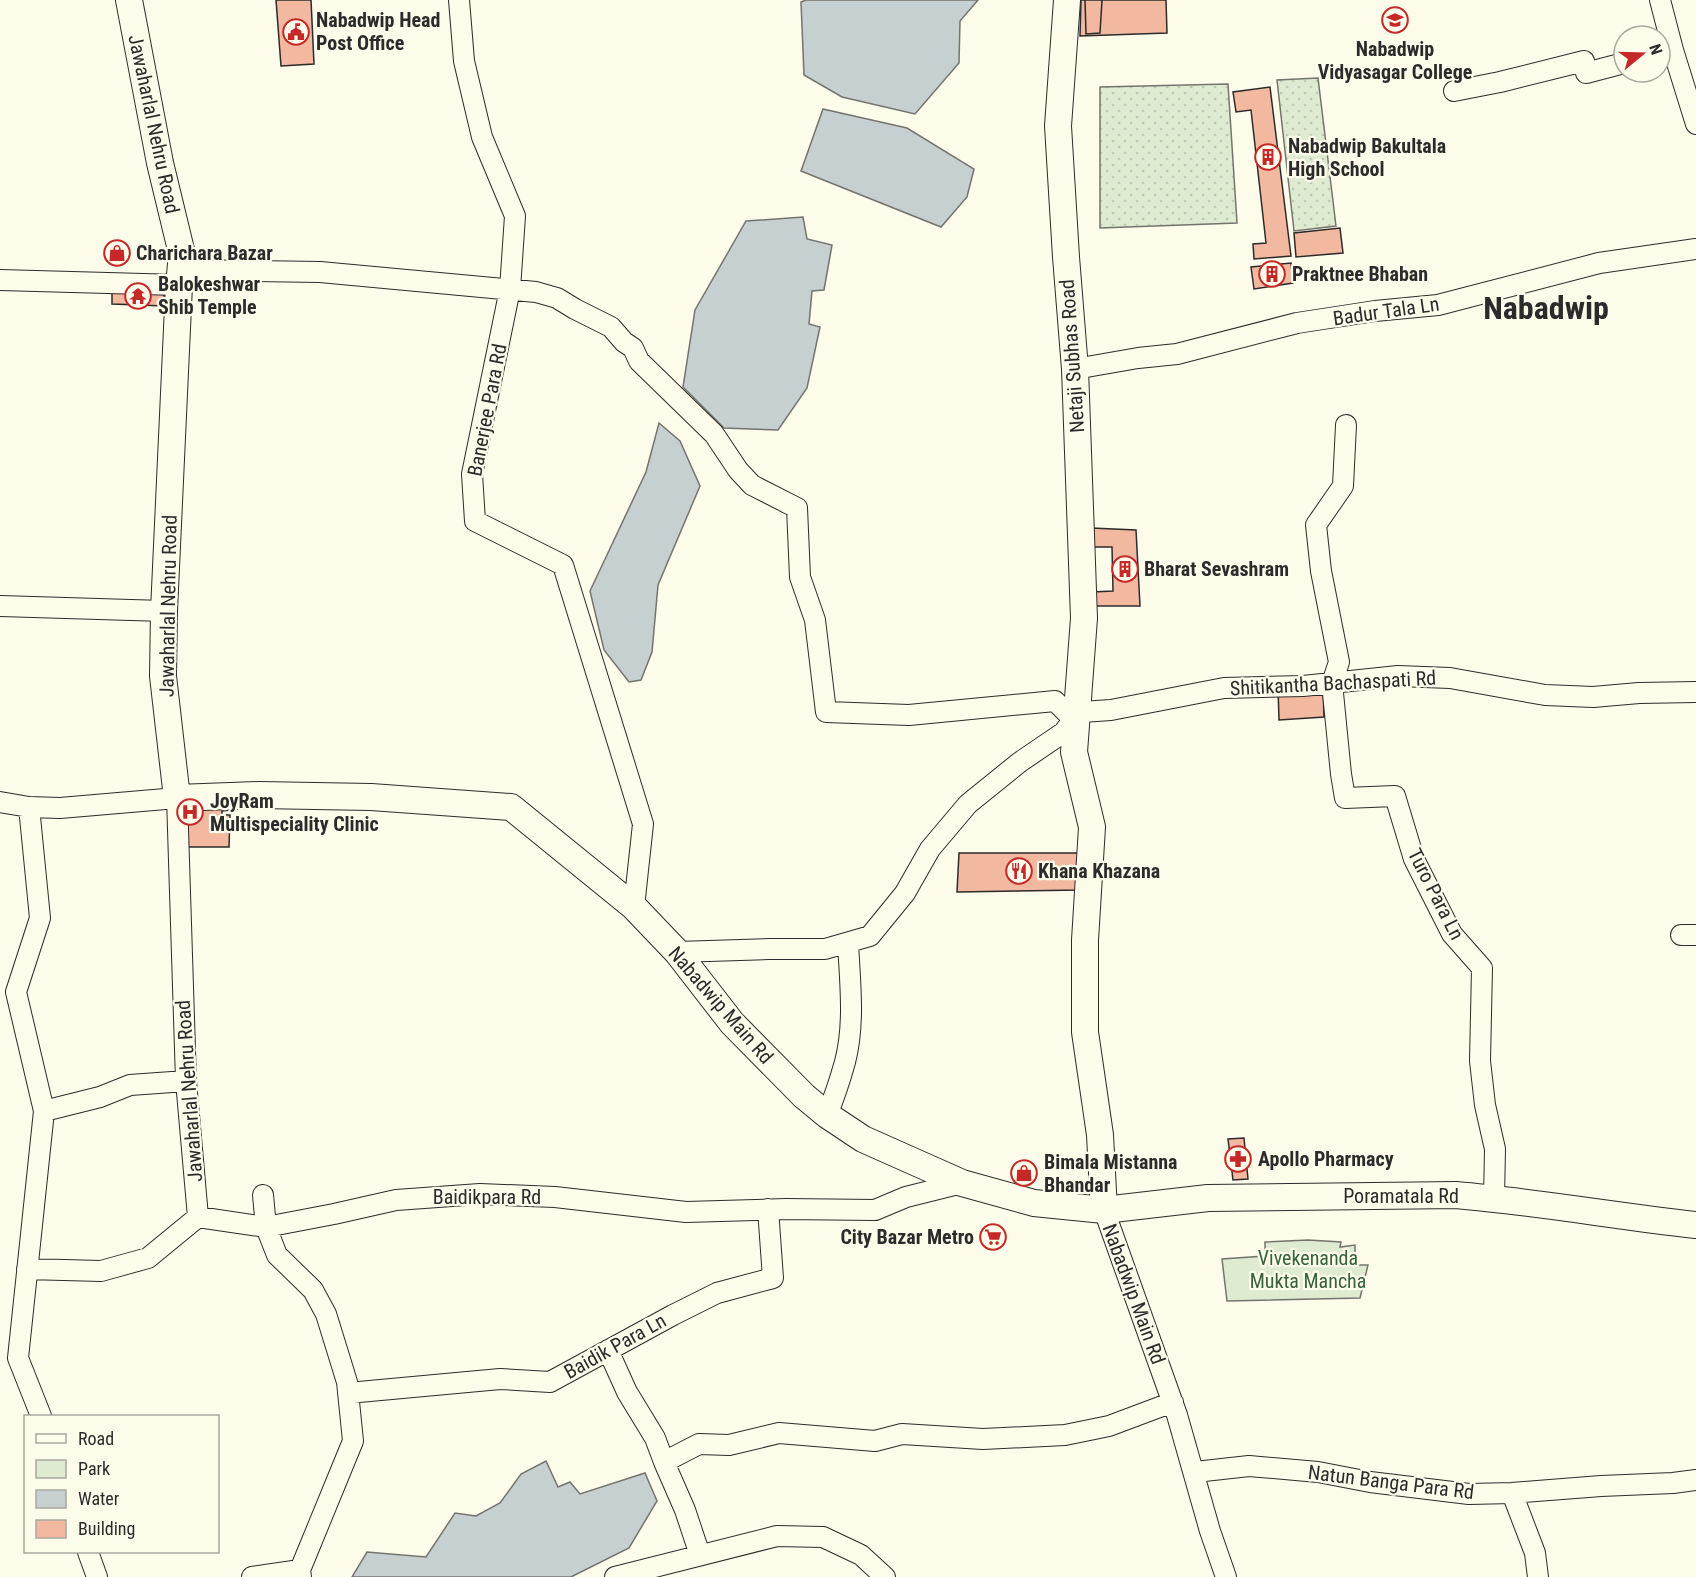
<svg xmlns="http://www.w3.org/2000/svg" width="1696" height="1577" viewBox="0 0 1696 1577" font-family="'Roboto Condensed',sans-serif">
<defs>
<pattern id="grass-dots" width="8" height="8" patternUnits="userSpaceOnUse" patternTransform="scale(1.5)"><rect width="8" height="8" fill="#deebd1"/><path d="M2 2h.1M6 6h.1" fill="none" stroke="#bfcab4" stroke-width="1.8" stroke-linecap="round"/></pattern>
</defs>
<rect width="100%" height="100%" fill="#fdfbea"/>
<path fill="url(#grass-dots)" stroke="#74746e" stroke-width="1.5" d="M1318,78l18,148 -42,5 -17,-151z
M1228,84l9,139 -137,5v-141z"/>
<path fill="#deebd1" stroke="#74746e" stroke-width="1.5" d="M1308,1240l33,2 -1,5 15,-2v20h13l-8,33 -133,3 -5,-42 43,-3v-14z"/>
<path fill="#c7d0d0" stroke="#74746e" stroke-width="1.5" d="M806,0h172l-18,21 -1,42 -44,51 -73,-17 -38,-22 -3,-73z
M823,109l84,19 67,41 -7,28 -26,30 -140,-56z
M803,217l4,22 25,6 -8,45 -12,1 -3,33 11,3 -13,61 -29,42 -54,-2 -41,-41 12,-77 51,-89z
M659,423l21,18 20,45 -42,99 -6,67 -11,28 -12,2 -25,-32 -14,-59 56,-119z
M546,1461l12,26 12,-5 10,12 65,-21 12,28 -28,47 -58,29h-219l15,-25 59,5 29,-44 21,3 24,-13 21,-29z"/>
<path fill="#f2b8a0" stroke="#2b2b2b" stroke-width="1.5" d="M276,0h35l3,64 -33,2z
M1081,0h85l1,33 -87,3z
M1085,0h17l-2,33 -14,1z
M1270,87l21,169 -37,3 -1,-15 13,-1 -15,-133 -15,2 -3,-20z
M1340,228l3,25 -47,4 -2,-24z
M1291,263l2,20 -39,6 -3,-22z
M112,288h52v18l-52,-2z
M1091,528l45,2 4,76h-47l-1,-14 21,-1 -1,-44h-21z
M1323,685l1,32 -45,3 -1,-32z
M229,799l1,11 -8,1v4h8l-1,32h-47l-1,-47z
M959,853h123l-2,37 -123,2z
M1244,1138l4,41 -15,1 -5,-41z"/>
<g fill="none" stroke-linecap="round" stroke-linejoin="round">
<g stroke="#2b2b2b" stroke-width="22">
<path id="minor" d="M459,0l5,61 18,76 33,79 -5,73 -38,185 3,47 88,44 80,259 -9,83
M1660,0l13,50 23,74
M1454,91l46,-9 84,-21 2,12 38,-10
M181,270l139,2 216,20 21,6 18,11 36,18 13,15 9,6 6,13 75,73 24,36 14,15 45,23 3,69 15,43 11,92 83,3 146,-14 12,12 44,-3 113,-22 79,-2 95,-10 52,2 95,17 48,2 46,-4 57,-1
M0,280l179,5
M1075,369l63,-11 39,-4 120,-31 78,-12 63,-6 161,-42 97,-14
M1346,425l-3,61 -27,39 5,46 18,91 -7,21 9,91 4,24 50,-2 19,63 38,75 30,34 -2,93 5,44 10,44 -1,49
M0,606l164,5
M0,802l29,5 31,1 117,-10 9,283 12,136
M29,807l11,111 -24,74 28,119 -26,247 23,58
M1681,935h15
M677,952l92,-3h56l45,-13 35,-43 25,-44 38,-45 52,-42 44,-30 14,-19
M44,1111l56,-14 30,-12 56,-4
M827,1115c7,-17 13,-35 18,-53 10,-38 5,-80 3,-119
M263,1195l3,32 11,28 36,35 13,24 21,68 6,59 -53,129 1,7
M1104,1210l73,205 33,116 16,46
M27,1269l74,2 47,-13 50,-41 68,10 68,-13 62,-14 84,-6 75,3 131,15 100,-3 89,1 31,-13 56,-14
M608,1350l19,42 28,46 9,24 21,48 15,45
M348,1393l152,-14 50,3 123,-67 44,-22 56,-15 -5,-69
M664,1462l35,-18 30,1 50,-12 96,8 27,-7 81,5 82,-4 44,-9 64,-24
M1195,1472l54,-6 69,6 52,10 99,12 43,-1 89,-7 72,-3 23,-3
M1512,1493l23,60 3,24
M88,1552l9,25
M252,1577l48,-7
M615,1577l162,-41 46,1 38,18 24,22"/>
</g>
<g stroke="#2b2b2b" stroke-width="28">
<path id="major" d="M129,0l31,163 22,91 -3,31 -15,326 -1,65 14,122 82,-3 112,2 140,10 123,100 43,45 55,71 72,73 23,19 36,24 99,44 72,20 70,7 104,-12 248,-3c80,7 160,21 240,30
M1067,0l-9,126 8,131 9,112 9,249 -10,134 18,75 -7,113v92l15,103 4,75"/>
</g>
<use href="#minor" stroke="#fdfbea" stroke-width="20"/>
<use href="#major" stroke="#fdfbea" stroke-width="26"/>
</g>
<defs>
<g id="university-ring" transform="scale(1.35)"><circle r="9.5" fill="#fdfbea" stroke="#c62828" stroke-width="1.5"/><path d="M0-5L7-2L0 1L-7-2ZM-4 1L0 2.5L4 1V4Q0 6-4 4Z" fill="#c62828"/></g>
<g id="civic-ring" transform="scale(1.35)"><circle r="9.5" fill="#fdfbea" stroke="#c62828" stroke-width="1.5"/><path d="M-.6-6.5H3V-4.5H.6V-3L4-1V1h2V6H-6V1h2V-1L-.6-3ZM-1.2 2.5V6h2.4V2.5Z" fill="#c62828"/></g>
<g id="building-ring" transform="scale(1.35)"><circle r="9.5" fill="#fdfbea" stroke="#c62828" stroke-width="1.5"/><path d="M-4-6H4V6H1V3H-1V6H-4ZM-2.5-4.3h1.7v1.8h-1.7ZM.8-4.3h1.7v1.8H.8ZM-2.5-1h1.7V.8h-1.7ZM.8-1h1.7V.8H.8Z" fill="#c62828"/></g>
<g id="shop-ring" transform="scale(1.35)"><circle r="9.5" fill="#fdfbea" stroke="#c62828" stroke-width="1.5"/><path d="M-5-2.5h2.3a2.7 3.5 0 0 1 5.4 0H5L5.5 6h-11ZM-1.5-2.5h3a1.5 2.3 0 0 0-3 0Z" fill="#c62828"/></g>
<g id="temple-ring" transform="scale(1.35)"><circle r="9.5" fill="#fdfbea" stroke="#c62828" stroke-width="1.5"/><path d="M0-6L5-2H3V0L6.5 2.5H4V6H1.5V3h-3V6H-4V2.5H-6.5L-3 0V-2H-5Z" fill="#c62828"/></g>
<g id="hospital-ring" transform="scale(1.35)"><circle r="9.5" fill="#fdfbea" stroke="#c62828" stroke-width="1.5"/><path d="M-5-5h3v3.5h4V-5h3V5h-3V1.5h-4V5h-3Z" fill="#c62828"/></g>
<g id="restaurant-ring" transform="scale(1.35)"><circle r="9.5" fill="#fdfbea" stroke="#c62828" stroke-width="1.5"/><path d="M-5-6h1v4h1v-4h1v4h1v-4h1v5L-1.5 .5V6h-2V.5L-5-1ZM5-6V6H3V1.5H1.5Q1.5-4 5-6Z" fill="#c62828"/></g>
<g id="pharmacy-ring" transform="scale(1.35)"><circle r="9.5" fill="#fdfbea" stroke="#c62828" stroke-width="1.5"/><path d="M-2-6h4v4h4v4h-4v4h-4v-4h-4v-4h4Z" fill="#c62828"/></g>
<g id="supermarket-ring" transform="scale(1.35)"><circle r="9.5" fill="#fdfbea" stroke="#c62828" stroke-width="1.5"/><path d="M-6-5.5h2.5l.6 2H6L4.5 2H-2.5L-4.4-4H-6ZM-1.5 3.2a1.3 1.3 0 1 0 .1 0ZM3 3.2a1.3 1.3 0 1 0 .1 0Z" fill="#c62828"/></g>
</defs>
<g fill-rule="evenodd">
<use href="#university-ring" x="1395" y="20"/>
<use href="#civic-ring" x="296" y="32"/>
<use href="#building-ring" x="1268" y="157"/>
<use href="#shop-ring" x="117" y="253"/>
<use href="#building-ring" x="1272" y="274"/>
<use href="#temple-ring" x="138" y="296"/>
<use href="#building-ring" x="1125" y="569"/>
<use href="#hospital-ring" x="190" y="812"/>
<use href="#restaurant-ring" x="1019" y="871"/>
<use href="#pharmacy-ring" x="1238" y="1159"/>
<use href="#shop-ring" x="1024" y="1173"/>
<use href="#supermarket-ring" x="993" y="1237"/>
</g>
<g text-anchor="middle" stroke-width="4.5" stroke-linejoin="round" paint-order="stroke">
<g font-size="20" font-weight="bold" fill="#2b2b2b" stroke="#fdfbea" text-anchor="start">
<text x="316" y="27">Nabadwip Head<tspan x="316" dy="23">Post Office</tspan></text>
<text x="1395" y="56" text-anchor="middle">Nabadwip<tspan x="1395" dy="23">Vidyasagar College</tspan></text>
<text x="1288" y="153">Nabadwip Bakultala<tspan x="1288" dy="23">High School</tspan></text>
<text x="136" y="260">Charichara Bazar</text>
<text x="1292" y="281">Praktnee Bhaban</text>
<text x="158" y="291">Balokeshwar<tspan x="158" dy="23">Shib Temple</tspan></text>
<text x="1144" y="576">Bharat Sevashram</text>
<text x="210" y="808">JoyRam<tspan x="210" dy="23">Multispeciality Clinic</tspan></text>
<text x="1038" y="878">Khana Khazana</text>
<text x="1258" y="1166">Apollo Pharmacy</text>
<text x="1044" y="1169">Bimala Mistanna<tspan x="1044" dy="23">Bhandar</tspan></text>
<text x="974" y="1244" text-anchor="end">City Bazar Metro</text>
</g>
<g font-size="20" fill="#2b2b2b" stroke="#fdfbea">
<text transform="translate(154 124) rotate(78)" y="7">Jawaharlal Nehru Road</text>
<text transform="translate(1386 311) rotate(-8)" y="7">Badur Tala Ln</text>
<text transform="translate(1072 356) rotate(-94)" y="7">Netaji Subhas Road</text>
<text transform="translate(487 410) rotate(-79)" y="7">Banerjee Para Rd</text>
<text transform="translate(168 606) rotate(-89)" y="7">Jawaharlal Nehru Road</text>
<text transform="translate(1333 683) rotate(-3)" y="7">Shitikantha Bachaspati Rd</text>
<text transform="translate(1436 894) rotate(63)" y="7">Turo Para Ln</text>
<text transform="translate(721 1005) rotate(49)" y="7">Nabadwip Main Rd</text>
<text transform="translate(189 1091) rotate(-94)" y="7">Jawaharlal Nehru Road</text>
<text x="1401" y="1203">Poramatala Rd</text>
<text x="487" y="1204">Baidikpara Rd</text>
<text transform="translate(1134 1294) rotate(70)" y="7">Nabadwip Main Rd</text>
<text transform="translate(615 1346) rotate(-29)" y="7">Baidik Para Ln</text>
<text transform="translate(1391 1482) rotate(7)" y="7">Natun Banga Para Rd</text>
</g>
<g font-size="20" fill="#34623c" stroke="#fdfbea">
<text x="1308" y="1265">Vivekenanda<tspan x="1308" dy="23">Mukta Mancha</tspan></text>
</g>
<g font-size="32" font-weight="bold" fill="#2b2b2b" stroke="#fdfbea">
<text x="1546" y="319">Nabadwip</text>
</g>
</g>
<rect x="24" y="1415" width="195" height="138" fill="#fdfbea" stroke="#a9a89e" stroke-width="1.5"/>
<rect x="36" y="1434" width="30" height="9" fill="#fdfbea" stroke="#a9a89e" stroke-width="1.5"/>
<text x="78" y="1445" font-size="18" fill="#2b2b2b">Road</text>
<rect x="36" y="1460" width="30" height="18" fill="#deebd1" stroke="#a9a89e" stroke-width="1.5"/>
<text x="78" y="1475" font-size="18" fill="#2b2b2b">Park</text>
<rect x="36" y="1490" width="30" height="18" fill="#c7d0d0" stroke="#a9a89e" stroke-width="1.5"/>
<text x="78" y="1505" font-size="18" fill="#2b2b2b">Water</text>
<rect x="36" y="1520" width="30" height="18" fill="#f2b8a0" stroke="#a9a89e" stroke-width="1.5"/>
<text x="78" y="1535" font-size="18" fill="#2b2b2b">Building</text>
<g transform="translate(1642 54) rotate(71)"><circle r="28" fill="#fdfbea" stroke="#a9a89e" stroke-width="1.5"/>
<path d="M0-4.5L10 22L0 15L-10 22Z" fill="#c62828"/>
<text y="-9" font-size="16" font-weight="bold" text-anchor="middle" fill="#2b2b2b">N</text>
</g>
</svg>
